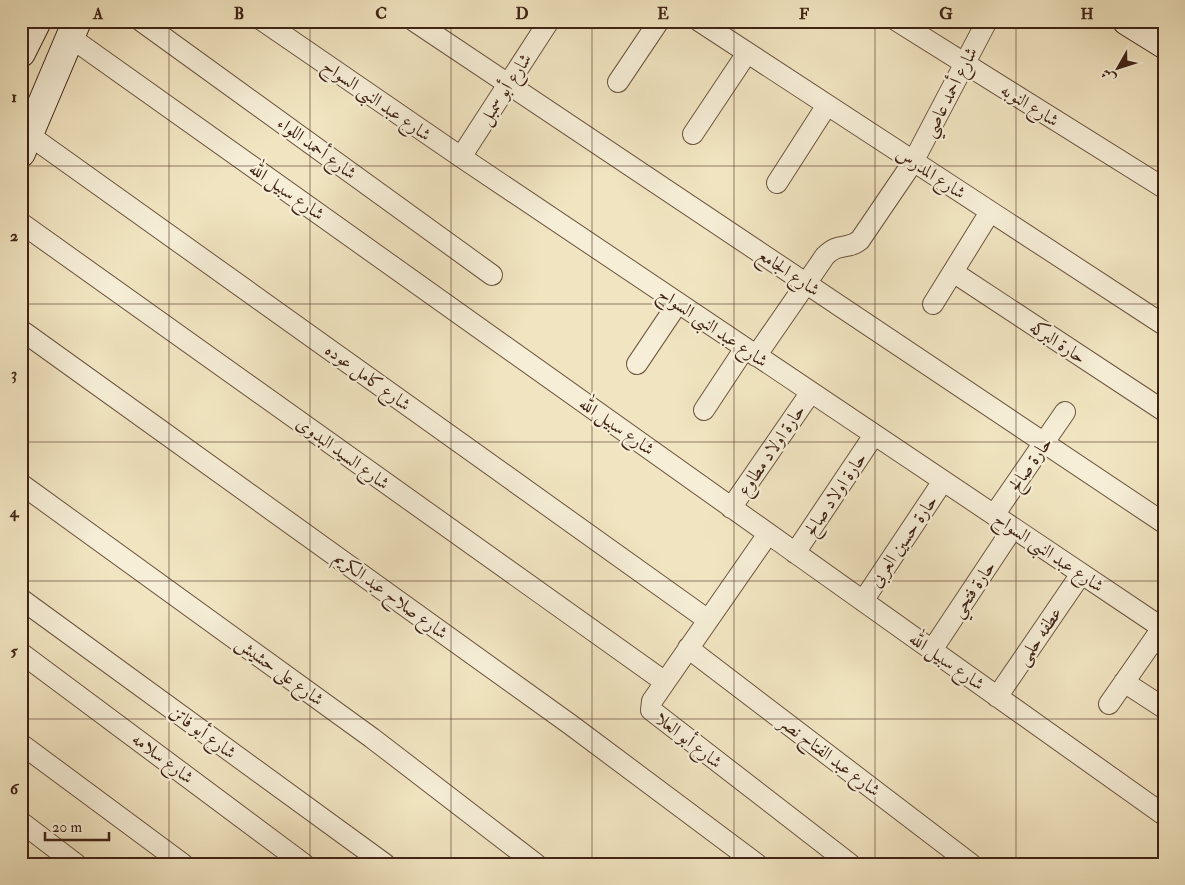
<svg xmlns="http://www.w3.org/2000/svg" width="1185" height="885" viewBox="0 0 1185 885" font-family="'IM FELL Double Pica',Amiri,serif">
<rect width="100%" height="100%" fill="#f1e5c1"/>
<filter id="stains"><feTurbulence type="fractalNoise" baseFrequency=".004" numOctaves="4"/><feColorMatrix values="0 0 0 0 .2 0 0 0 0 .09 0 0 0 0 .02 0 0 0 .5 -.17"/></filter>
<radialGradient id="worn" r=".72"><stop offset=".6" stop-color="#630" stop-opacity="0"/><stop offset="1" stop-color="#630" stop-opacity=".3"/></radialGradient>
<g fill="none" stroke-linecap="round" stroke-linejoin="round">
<g stroke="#6c5440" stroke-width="22">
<path id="street" d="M141,21l351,254
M263,21l198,136 703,472
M414,21l750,502
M699,21l465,304
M897,21l267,167
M70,37l1094,778
M618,82l41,-61
M693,134l54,-81
M29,135l679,485
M461,157l88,-136
M777,183l50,-78
M21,223l644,459
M953,272l211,139
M933,304l57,-92
M21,330l550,395 186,139
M756,356l69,-100c15,-15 22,-5 35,-16l53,-78 74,-141
M637,364l41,-61
M704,410l41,-62
M21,484l351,254 164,126
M731,508l80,-116
M994,515l71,-103
M768,534l-116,167 -1,9 199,154
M795,553l79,-118
M21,599l364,265
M863,601l80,-120
M688,648l283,216
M932,650l81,-122
M21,653l283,211
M1124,682l40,26
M997,697l84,-123
M1109,704l53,-76
M21,744l162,120
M21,822l55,42"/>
</g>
<g stroke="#402315" stroke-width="30">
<path id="secondary" d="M1127,21l37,23
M21,53l16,-32
M21,153l56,-132"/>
</g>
<use href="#street" stroke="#f6eed7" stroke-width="20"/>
<use href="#secondary" stroke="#f6eed7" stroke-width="28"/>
</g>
<path fill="none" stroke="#402315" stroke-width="1" stroke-opacity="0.55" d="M169,21v843M310,21v843M451,21v843M592,21v843M734,21v843M875,21v843M1016,21v843M21,166h1143M21,304h1143M21,442h1143M21,581h1143M21,719h1143"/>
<g text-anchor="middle" stroke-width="4.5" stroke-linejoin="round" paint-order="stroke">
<g font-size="18" fill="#402315" stroke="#f6eed7">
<text transform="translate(505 89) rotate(-57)" y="6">شارع أبو سمبل</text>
<text transform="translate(950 92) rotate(-63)" y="6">شارع أحمد عاصي</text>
<text transform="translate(377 100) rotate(35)" y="6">شارع عبد النبى السواح</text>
<text transform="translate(1030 105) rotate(32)" y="6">شارع النوبه</text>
<text transform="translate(317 148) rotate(36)" y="6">شارع أحمد اللواء</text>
<text transform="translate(931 173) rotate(33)" y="6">شارع المدرس</text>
<text transform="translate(287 191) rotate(35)" y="6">شارع سبيل الله</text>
<text transform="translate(789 272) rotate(34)" y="6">شارع الجامع</text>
<text transform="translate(713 327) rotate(34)" y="6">شارع عبد النبى السواح</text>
<text transform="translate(1058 342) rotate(33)" y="6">حارة البركه</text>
<text transform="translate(368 377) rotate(36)" y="6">شارع كامل عوده</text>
<text transform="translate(617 426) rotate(35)" y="6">شارع سبيل الله</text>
<text transform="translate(771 450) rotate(-56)" y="6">حارة اولاد مطاوع</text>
<text transform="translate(343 453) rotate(36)" y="6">شارع السيد البدوى</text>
<text transform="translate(1030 464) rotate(-55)" y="6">حارة صالح</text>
<text transform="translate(835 494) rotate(-56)" y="6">حارة اولاد صالح</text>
<text transform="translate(903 541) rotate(-56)" y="6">حارة حسين العربى</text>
<text transform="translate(1049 552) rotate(34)" y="6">شارع عبد النبى السواح</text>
<text transform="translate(973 589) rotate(-56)" y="6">حارة فتحي</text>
<text transform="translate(391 595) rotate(36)" y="6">شارع صلاح عبد الكريم</text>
<text transform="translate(1039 636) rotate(-56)" y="6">عطفه حلمى</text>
<text transform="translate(947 661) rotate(35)" y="6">شارع سبيل الله</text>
<text transform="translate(280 671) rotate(36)" y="6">شارع على حشيش</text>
<text transform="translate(203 732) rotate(36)" y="6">شارع أبو فاتن</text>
<text transform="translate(689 740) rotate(38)" y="6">شارع أبو العلا</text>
<text transform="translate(830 756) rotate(37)" y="6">شارع عبد الفتاح نصر</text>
<text transform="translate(163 758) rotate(37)" y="6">شارع سلامه</text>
</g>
</g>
<rect width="1185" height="885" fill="none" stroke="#f1e5c1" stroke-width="55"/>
<g transform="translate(1118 68) rotate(231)" stroke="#f6eed7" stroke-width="4" paint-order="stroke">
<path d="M0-4L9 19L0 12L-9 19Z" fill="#402315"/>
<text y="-8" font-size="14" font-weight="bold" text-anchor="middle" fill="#402315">ش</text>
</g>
<path d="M45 832v8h64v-8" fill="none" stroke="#402315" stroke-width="2.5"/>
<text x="52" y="832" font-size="15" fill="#402315" stroke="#f6eed7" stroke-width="4" paint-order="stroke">20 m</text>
<rect x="28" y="28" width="1130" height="830" fill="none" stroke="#402315" stroke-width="2"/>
<g font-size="16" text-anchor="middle" font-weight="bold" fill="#402315">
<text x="98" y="19">A</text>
<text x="239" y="19">B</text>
<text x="381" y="19">C</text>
<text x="522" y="19">D</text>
<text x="663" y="19">E</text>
<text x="804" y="19">F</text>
<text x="946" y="19">G</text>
<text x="1087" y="19">H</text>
<text x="14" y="102">1</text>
<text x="14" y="241">2</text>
<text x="14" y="379">3</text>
<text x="14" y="517">4</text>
<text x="14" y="656">5</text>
<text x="14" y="794">6</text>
</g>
<rect width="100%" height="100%" filter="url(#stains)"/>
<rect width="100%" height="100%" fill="url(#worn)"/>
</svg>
